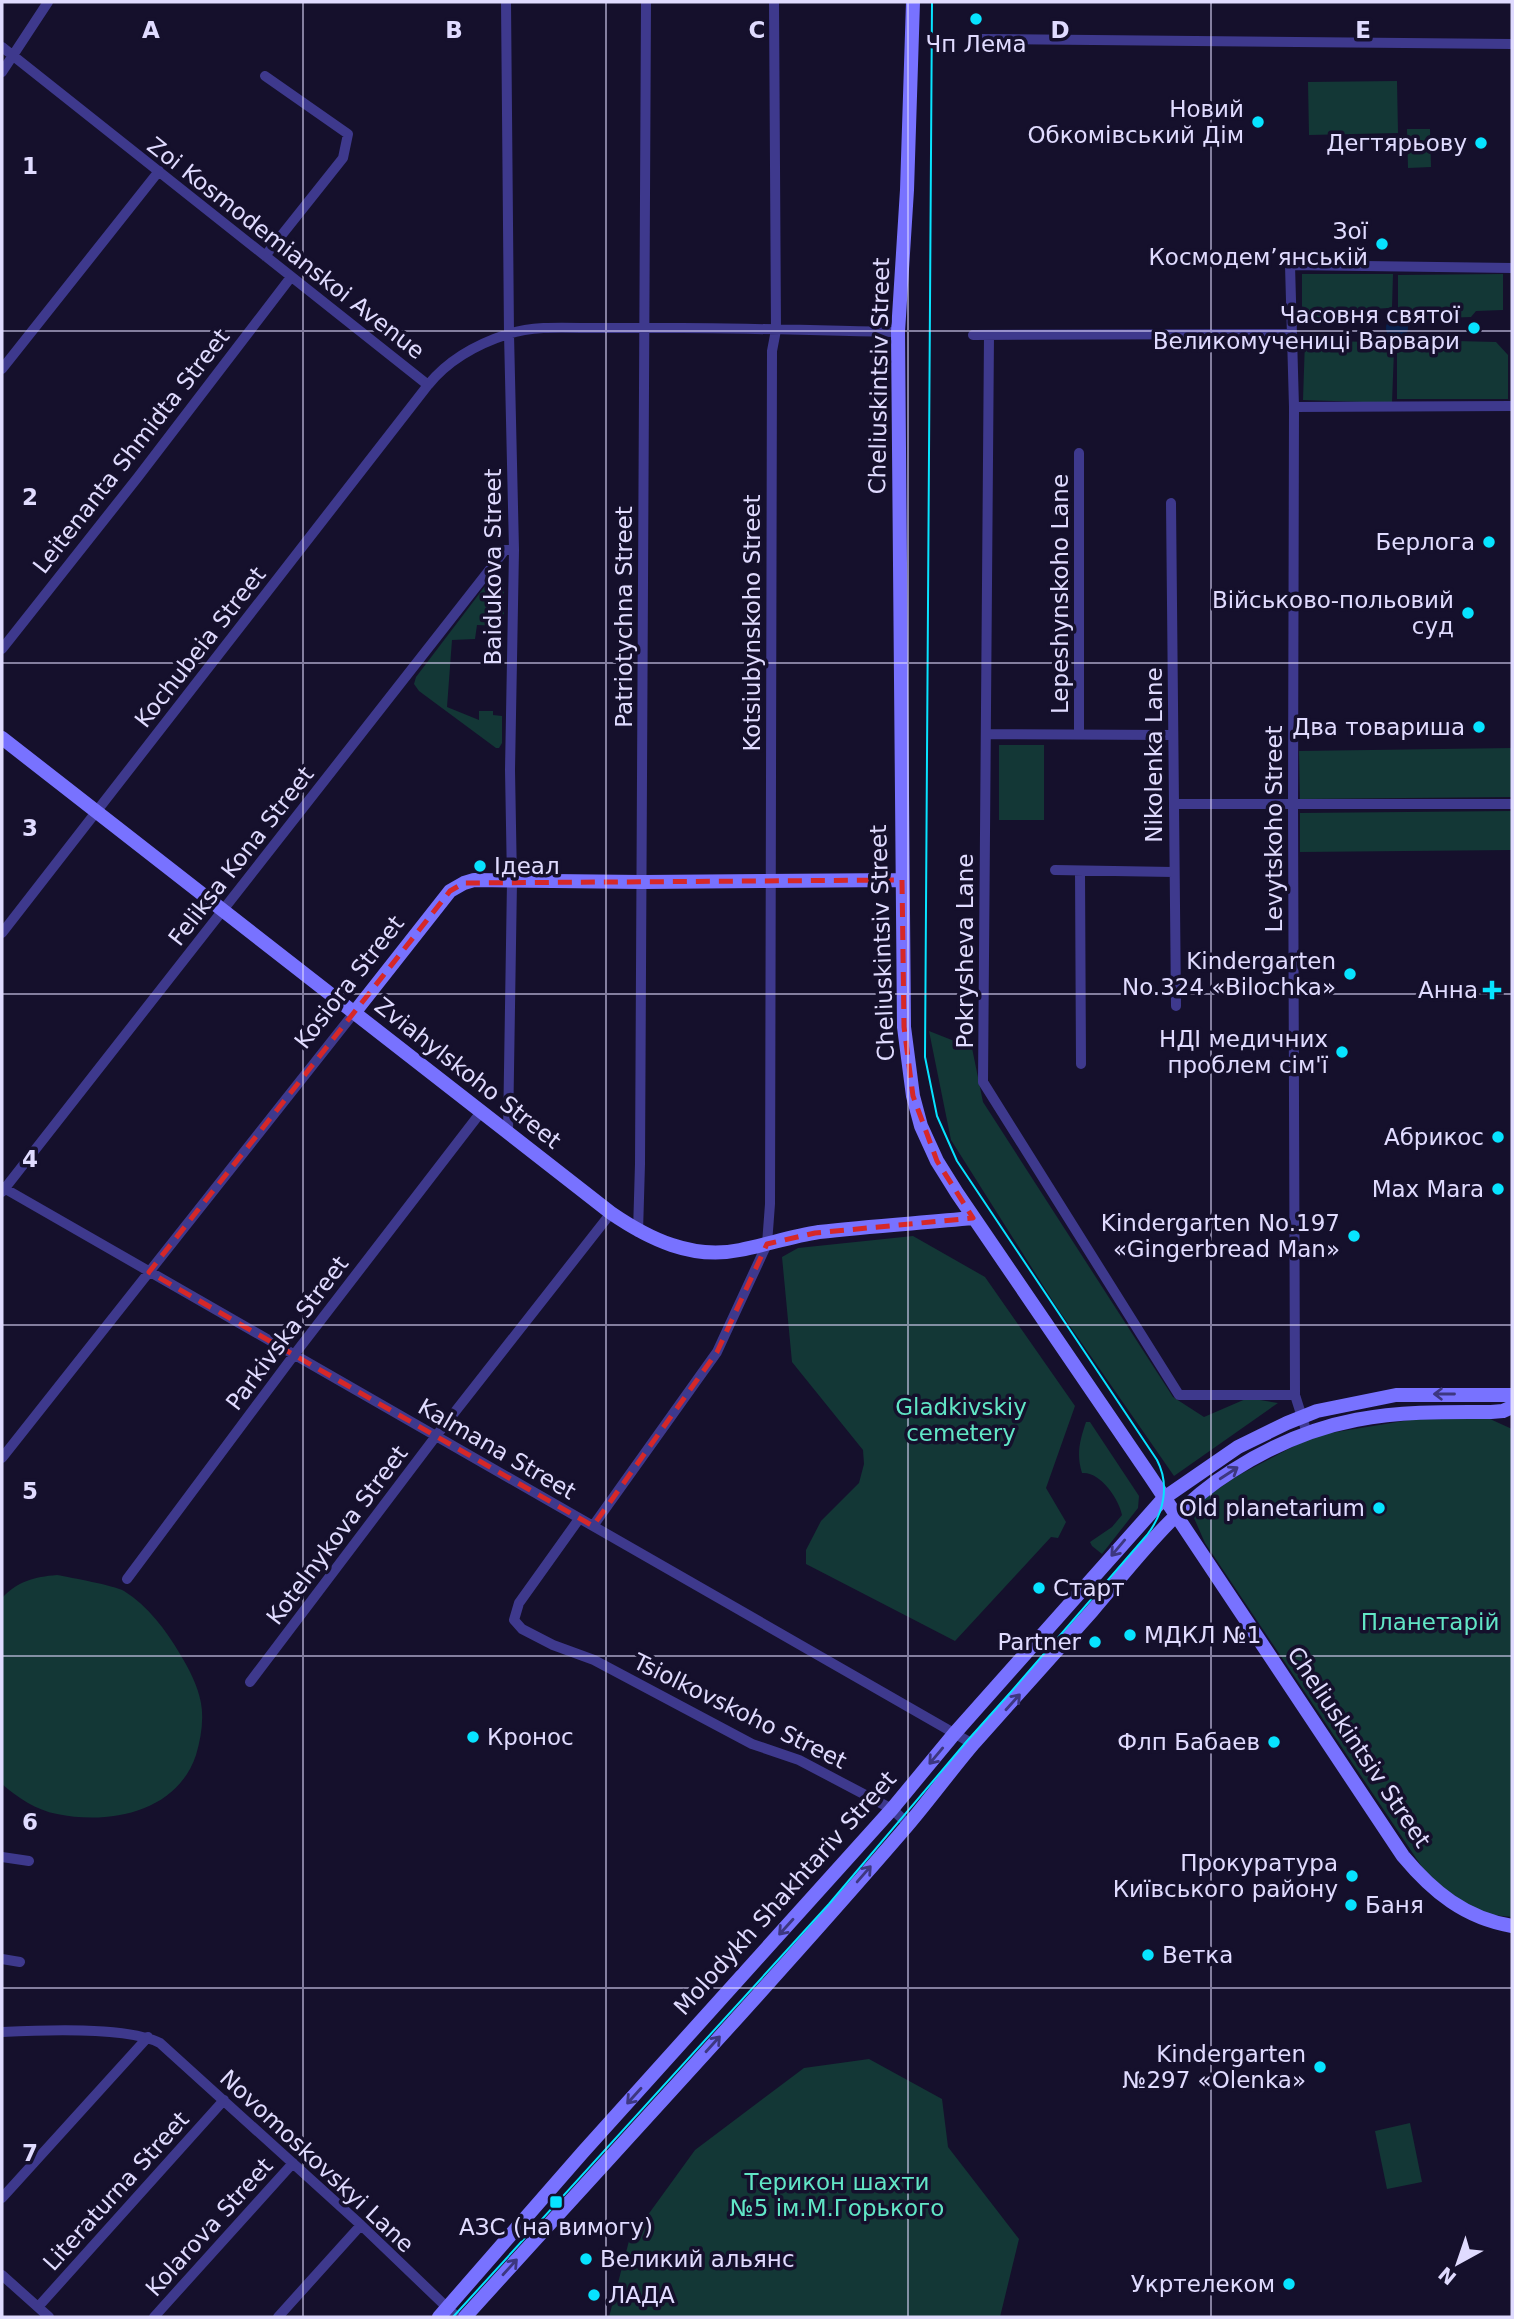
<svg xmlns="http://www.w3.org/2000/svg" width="1514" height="2319" viewBox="0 0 1514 2319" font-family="'DejaVu Sans',sans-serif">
<rect width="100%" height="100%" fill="#15102c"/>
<path fill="#133736" d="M1397,81l1,52 -89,2 -1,-53z
M1407,129h23l1,38 -23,1z
M1302,274h91l-1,34c-11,0 -20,0 -27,9h-63z
M1503,274v36l-27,1 -5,6 -52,2 -21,-10v-34z
M1305,340l62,2 9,7 18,1 -2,53 -89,-3z
M1417,340l79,2 12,13v44h-111v-46l11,-3z
M492,577l8,1 4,5v43l-27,-1 -2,14 -23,1 -5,67 32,13v-9h14v4l9,1v27l-3,5h-3l-77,-57 -5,-7 2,-7z
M999,745h45v75h-45z
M1512,748v49l-212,2 -1,-48z
M1512,811v39l-212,2v-39z
M929,1031l43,17 11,54 190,295 31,20 44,-19 30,5 -104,73 -118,-170 -105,-166z
M913,1236l72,41 90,129 -29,82 20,34 -8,16 -7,-1 -96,104 -149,-77v-14l15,-29 38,-38 5,-19 -1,-14 -71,-88 -10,-105 16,-9z
M1422,1418l68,1 22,10v488l-29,-3 -40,-24 -21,-23 -217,-324 -11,-25 11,-20 32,-22 61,-32 26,-10z
M1086,1422h4l49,74 -1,12 -36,46 -10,-8 -2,-4 22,-15 10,-12c-3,-16 -22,-44 -40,-42 -6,-19 -2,-33 4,-51z
M57,1575c15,3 56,10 67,16 24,15 42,39 56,63 9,15 18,32 21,49 3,17 0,35 -5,52 -19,57 -86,70 -139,59 -21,-4 -39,-16 -55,-30v-186c16,-17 32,-21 55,-23z
M869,2059l73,40 6,48 71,92 -19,78h-391l20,-76 66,-91 109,-82z
M1410,2123l12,59 -35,7 -12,-58z"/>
<path fill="#09204d" d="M1386 328a11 11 0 1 1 22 0a11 11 0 1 1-22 0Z"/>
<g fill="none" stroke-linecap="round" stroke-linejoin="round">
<path stroke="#3e398d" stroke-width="10" d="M506,2l3,332 5,216 -4,220 2,111 -4,252
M979,39l533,5
M2,47l426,338c21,-26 49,-41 80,-51 31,-10 69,-5 101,-6 97,-1 193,2 289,4
M2,72l46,-70
M265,256l78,-98 5,-24 -83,-58
M973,335l319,-1
M989,335l-6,747 196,313h116
M2,369l157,-198
M1294,407l218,-1
M1079,453v282
M1171,503l5,503
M2,649l136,-172 153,-200
M986,734l187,1
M1174,804h338
M1055,870l118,2
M1080,871l1,193
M2,933l426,-548
M2,1187l971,557
M2,1192l503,-642h9
M638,1232l2,-68 6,-1162
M1307,1433l-12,-38 -2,-590 1,-398 -4,-142 222,3
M2,1458l352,-445
M579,1519l-60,84 -5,17 8,9 31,16 41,15 158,84 47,16 93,49 16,15
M593,1526l124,-174 50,-108 3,-40 2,-853 4,-21 -2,-328
M127,1579l167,-224 187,-243
M250,1682l186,-246 175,-223
M2,1857l27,4
M2,1959l18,3
M2,2032c39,-2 125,-6 158,11l201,182 96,92
M2,2198l146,-161
M2,2275l47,42
M38,2307l186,-207
M154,2317l139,-154
M278,2317l83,-92"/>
<path stroke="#7872ff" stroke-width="14" d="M913,2l-6,188 -9,142 6,695 9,69 8,30 16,35 20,32 193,283 253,380c30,36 62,62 109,70
M2,738l609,475c38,26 81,47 129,37 26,-5 52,-14 79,-18 51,-6 103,-9 154,-14
M354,1013l96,-122 14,-8 10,-3 168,2 260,-2
M439,2317l144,-165 309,-343 62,-75 210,-236 74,-51 49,-24 30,-12 79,-16h116
M465,2317c147,-163 298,-324 442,-491 23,-27 44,-56 67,-83 39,-44 79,-88 118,-132 44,-51 82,-104 140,-140 89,-57 157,-60 259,-59l12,-1 9,-4"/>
<path stroke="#07e3ff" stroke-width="2" d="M453,2317l376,-413 138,-163 43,-48 137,-158c17,-22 23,-50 10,-75l-200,-299 -20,-45 -12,-59 7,-1055"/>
</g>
<defs><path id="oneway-shaft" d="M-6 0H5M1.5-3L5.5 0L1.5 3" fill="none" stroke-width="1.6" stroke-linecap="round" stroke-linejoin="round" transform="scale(1.75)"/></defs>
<g stroke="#3d3780">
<use href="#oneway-shaft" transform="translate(1444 1394) rotate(-180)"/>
<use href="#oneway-shaft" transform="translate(1229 1473) rotate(-33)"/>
<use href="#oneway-shaft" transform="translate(1118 1548) rotate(130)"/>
<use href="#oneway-shaft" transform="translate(1013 1702) rotate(-48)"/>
<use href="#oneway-shaft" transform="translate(936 1756) rotate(130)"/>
<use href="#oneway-shaft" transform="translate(864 1874) rotate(-49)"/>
<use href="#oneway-shaft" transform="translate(786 1927) rotate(132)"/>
<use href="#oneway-shaft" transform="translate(713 2044) rotate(-48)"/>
<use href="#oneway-shaft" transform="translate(634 2096) rotate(132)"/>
<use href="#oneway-shaft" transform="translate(510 2267) rotate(-48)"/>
</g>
<path fill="none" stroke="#d62828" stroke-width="5" stroke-dasharray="14 9" stroke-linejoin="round" d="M902,880l2,147 9,69 24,65 36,57 -158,15 -48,11 -50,108 -124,174 -444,-254 301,-381 14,-8z"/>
<path fill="none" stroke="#e0dbff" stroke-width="2" stroke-opacity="0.55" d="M303,2v2315M606,2v2315M908,2v2315M1211,2v2315M2,331h1510M2,663h1510M2,994h1510M2,1325h1510M2,1656h1510M2,1988h1510"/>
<g fill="#07e3ff" stroke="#15102c" stroke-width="2.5">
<circle cx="976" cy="19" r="7"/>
<circle cx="1258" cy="122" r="7"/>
<circle cx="1481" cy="143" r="7"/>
<circle cx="1382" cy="244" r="7"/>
<circle cx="1474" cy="328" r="7"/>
<circle cx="1489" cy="542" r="7"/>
<circle cx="1468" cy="613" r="7"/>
<circle cx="1479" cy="727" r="7"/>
<circle cx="480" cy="866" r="7"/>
<circle cx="1350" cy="974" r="7"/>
<path d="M1488.5 979.5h7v7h7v7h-7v7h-7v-7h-7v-7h7z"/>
<circle cx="1342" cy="1052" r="7"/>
<circle cx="1498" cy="1137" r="7"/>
<circle cx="1498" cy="1189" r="7"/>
<circle cx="1354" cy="1236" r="7"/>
<circle cx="1379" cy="1508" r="7"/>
<circle cx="1039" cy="1588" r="7"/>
<circle cx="1130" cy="1635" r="7"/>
<circle cx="1095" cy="1642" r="7"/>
<circle cx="473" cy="1737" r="7"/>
<circle cx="1274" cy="1742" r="7"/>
<circle cx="1352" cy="1876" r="7"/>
<circle cx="1351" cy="1905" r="7"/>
<circle cx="1148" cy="1955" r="7"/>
<circle cx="1320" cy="2067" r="7"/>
<rect x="549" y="2195" width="14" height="14" rx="3.5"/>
<circle cx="586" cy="2259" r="7"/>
<circle cx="1289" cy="2284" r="7"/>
<circle cx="594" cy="2295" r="7"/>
</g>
<g text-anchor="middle" stroke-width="7" stroke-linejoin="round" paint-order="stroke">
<g font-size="23" fill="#e0dbff" stroke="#15102c" text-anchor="end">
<text x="976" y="52" text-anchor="middle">Чп Лема</text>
<text x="1244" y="117">Новий<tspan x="1244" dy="26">Обкомівський Дім</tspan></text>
<text x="1467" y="151">Дегтярьову</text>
<text x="1368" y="239">Зої<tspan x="1368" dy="26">Космодем’янській</tspan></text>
<text x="1460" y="323">Часовня святої<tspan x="1460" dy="26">Великомучениці Варвари</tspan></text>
<text x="1475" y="550">Берлога</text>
<text x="1454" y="608">Військово-польовий<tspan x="1454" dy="26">суд</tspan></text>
<text x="1465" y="735">Два товариша</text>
<text x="494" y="874" text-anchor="start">Ідеал</text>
<text x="1336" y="969">Kindergarten<tspan x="1336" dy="26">No.324 «Bilochka»</tspan></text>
<text x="1478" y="998">Анна</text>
<text x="1328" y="1047">НДІ медичних<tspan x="1328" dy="26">проблем сім'ї</tspan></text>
<text x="1484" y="1145">Абрикос</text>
<text x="1484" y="1197">Max Mara</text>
<text x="1340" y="1231">Kindergarten No.197<tspan x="1340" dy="26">«Gingerbread Man»</tspan></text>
<text x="1365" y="1516">Old planetarium</text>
<text x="1053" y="1596" text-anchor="start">Старт</text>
<text x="1144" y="1643" text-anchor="start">МДКЛ №1</text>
<text x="1081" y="1650">Partner</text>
<text x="487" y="1745" text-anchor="start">Кронос</text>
<text x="1260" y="1750">Флп Бабаев</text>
<text x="1338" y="1871">Прокуратура<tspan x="1338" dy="26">Київського району</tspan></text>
<text x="1365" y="1913" text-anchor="start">Баня</text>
<text x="1162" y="1963" text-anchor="start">Ветка</text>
<text x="1306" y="2062">Kindergarten<tspan x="1306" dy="26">№297 «Olenka»</tspan></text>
<text x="556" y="2235" text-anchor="middle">АЗС (на вимогу)</text>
<text x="600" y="2267" text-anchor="start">Великий альянс</text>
<text x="1275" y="2292">Укртелеком</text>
<text x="608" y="2303" text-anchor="start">ЛАДА</text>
</g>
<g font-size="23" fill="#e0dbff" stroke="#15102c">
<text transform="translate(286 248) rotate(38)" y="8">Zoi Kosmodemianskoi Avenue</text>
<text transform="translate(879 376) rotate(-89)" y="8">Cheliuskintsiv Street</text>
<text transform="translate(131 451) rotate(-52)" y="8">Leitenanta Shmidta Street</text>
<text transform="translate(493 567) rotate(-90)" y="8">Baidukova Street</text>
<text transform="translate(1060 594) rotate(-90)" y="8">Lepeshynskoho Lane</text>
<text transform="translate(624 617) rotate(-90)" y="8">Patriotychna Street</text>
<text transform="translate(752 623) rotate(-90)" y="8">Kotsiubynskoho Street</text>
<text transform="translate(200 647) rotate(-52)" y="8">Kochubeia Street</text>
<text transform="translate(1154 755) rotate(-90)" y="8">Nikolenka Lane</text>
<text transform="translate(1274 829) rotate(-90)" y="8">Levytskoho Street</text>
<text transform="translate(241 856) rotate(-52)" y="8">Feliksa Kona Street</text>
<text transform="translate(882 943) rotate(-92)" y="8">Cheliuskintsiv Street</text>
<text transform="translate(965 951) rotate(-90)" y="8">Pokrysheva Lane</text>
<text transform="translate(349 982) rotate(-52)" y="8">Kosiora Street</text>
<text transform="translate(468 1073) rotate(38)" y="8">Zviahylskoho Street</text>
<text transform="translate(287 1333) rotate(-53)" y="8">Parkivska Street</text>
<text transform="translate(497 1449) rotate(30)" y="8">Kalmana Street</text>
<text transform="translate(337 1535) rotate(-53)" y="8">Kotelnykova Street</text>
<text transform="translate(740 1711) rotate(26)" y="8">Tsiolkovskoho Street</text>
<text transform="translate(1359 1747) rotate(56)" y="8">Cheliuskintsiv Street</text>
<text transform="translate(785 1893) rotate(-48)" y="8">Molodykh Shakhtariv Street</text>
<text transform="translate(317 2161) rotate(43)" y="8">Novomoskovskyi Lane</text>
<text transform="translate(116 2191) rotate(-48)" y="8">Literaturna Street</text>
<text transform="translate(209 2227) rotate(-48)" y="8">Kolarova Street</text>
</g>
<g font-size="23" fill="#61e6c6" stroke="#15102c">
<text x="961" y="1415">Gladkivskiy<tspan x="961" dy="26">cemetery</tspan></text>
<text x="1430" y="1630">Планетарій</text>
<text x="837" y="2190">Терикон шахти<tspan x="837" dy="26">№5 ім.М.Горького</tspan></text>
</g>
</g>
<g font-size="23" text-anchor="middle" font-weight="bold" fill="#e0dbff" stroke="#15102c" stroke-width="7" stroke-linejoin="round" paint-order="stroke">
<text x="151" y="38">A</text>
<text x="454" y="38">B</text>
<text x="757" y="38">C</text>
<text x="1060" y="38">D</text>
<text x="1363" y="38">E</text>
<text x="30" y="174">1</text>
<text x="30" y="505">2</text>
<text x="30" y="836">3</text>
<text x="30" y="1167">4</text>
<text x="30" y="1499">5</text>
<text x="30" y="1830">6</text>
<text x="30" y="2161">7</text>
</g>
<rect width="1514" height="2319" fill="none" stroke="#e0dbff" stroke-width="7"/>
<g transform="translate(1458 2263) rotate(220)" stroke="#15102c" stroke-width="5" paint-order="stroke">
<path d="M0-5L12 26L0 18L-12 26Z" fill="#e0dbff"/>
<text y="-10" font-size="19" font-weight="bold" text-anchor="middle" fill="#e0dbff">N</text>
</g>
</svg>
